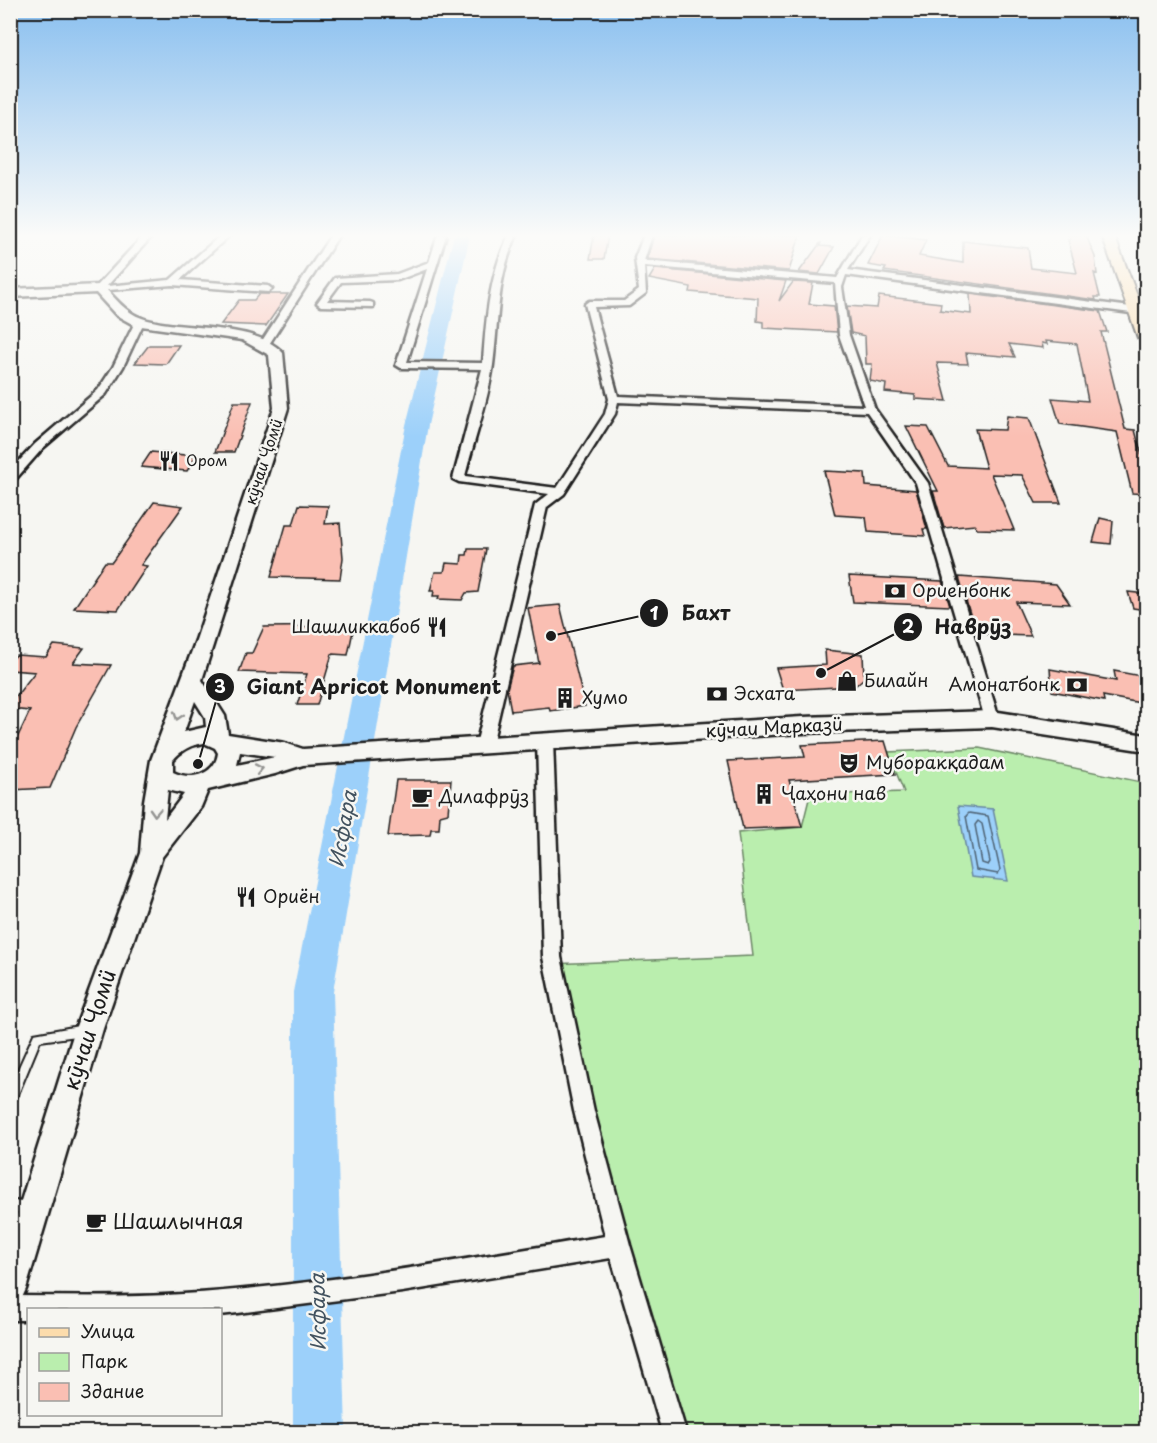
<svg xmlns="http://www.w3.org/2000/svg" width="1157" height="1443" viewBox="0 0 1157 1443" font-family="'Playpen Sans',sans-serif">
<rect width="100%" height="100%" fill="#f6f6f2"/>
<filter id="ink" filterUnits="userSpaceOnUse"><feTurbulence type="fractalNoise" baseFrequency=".0167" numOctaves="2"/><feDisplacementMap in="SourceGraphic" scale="12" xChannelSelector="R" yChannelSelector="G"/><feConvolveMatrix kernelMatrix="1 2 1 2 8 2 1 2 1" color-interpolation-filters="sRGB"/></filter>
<g filter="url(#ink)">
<path fill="#baeeae" stroke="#6b8565" stroke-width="1.5" d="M979,748l167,35v649h-473l-123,-468 203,-8 -15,-123 64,-6 8,-32 94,-3 -16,-40z"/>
<path fill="#9cd0fa" stroke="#6988a1" stroke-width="1.5" d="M958,806l35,3 15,72 -37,-4z"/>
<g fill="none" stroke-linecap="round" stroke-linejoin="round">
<path stroke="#4f6475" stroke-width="1.5" d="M969,813l19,3 12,54 -2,4 -22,-4 -10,-54z
M978,821l4,3 8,38 -2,3 -6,-2 -7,-38z"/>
<path fill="#9cd0fa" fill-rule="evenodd" d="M454,235h16l-42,190 -95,567 13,440h-53v-440l113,-567z"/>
</g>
<path fill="#fabfb3" stroke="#1c1c1c" stroke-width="1.5" d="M594,235h14l-4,24h-14z
M654,235h146l-11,36 -142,-12z
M883,235l43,5 -7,16 44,7v-22l65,7 3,20 46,5 -9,-33h2l-1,-5h17l9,22 2,17 -3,-1 6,24h-5l1,3 -212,-29 2,-3 -18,-3z
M821,242l-1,4 14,1 -15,27 -20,-2z
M655,269l131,12 -7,20 14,-19 20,1 -4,21 25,2 3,26 -74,-4v-6l-6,-1 1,-23 -68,-6 1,-5 -42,-8z
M259,294h29l-22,32 -45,-2 18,-24h15z
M970,294l130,17 7,21h-6l24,97 10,1 11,40v24l-14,-1 -15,-61 -57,-8 -8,-26 36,3 -11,-57 -31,-3 1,3 -5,-1 1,5 -34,-4 6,13 -49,-4 2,11 -31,-1 10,38 -32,-2v-4l-30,-3 1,-8 -16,-3 2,-17h-6l-1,-28 -14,-3 -4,-27 30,2 2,-12 62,7 -1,7 31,4z
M149,345h30l-13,19 -31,-1z
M234,402h18l-18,50h-19z
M1007,416l22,2 32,85h-25l-14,-28 -31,-1 23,56 -37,-1 -2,-4 -31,3 -11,-37h5l-32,-65 22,1 20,39 38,2 -11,-39 30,1z
M151,452l45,4 -9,15 -46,-4z
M824,471l41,2 1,13 50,4 11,39h-4l2,7 -57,-4 -2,-15 -31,-2z
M154,502l29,4 -42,59 6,1 -29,44 -44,-2 31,-46h7z
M299,505l29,1 -3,18 15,-1 3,35 -3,21 -69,-2 15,-52h7z
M1100,518l13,3 -2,23 -18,-2z
M468,549h18l-8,43 -12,1 -4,7 -24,-1 1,-3h-6l1,-5h-4l5,-19h9l2,-9 15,1 1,-9h5z
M849,576l93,5 8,25 -97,-4z
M959,577l97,7 14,20 -54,-2 15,34 -55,-2z
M1128,592l18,2v16l-13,-2z
M560,605l25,101 -35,5 -1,-4 -38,4 -4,-22 6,-23 26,-3 -11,-55z
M354,626l-6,29 -16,-1 -15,51h-20l10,-31 -68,-2 7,-19h6l12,-26z
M54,645l30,3 -11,15 38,2 -35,62 -26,61 -40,2v-37l20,-42 -20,-2v-5l25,-32 -25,-2v-8l6,-7 30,2z
M825,650l38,4 1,24 -9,8 -72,4 -7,-22 50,-3z
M1050,669l66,12 -2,-10 32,6v27l-43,-8 1,5 -52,-10z
M885,741l10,33 -106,6 13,47 -59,2 -15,-68 77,-4 -3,-12z
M396,780h55l-3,33 -8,2 -1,14h-8l-1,6 -42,1z"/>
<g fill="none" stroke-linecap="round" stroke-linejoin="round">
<g stroke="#1c1c1c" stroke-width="4">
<path id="service" d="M84,1025l3,2 2,3 -2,3 -3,2 -44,6 -26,63 -4,1v-18l24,-53z
M10,1200l21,4 2,4 -2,4 -4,2 -17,-3z"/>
</g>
<g stroke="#1c1c1c" stroke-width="5">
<path id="minor" d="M144,235h9l-46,51 63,-6 51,-45h9l-50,45 88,6 4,3 -4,3 -96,-7 -76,6v-4z
M331,235h8l-73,114h-6l-2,-2z
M438,235h8l-39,127 76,1c3,-44 6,-87 26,-128h8c-21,43 -18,85 -24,130 -5,37 -19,75 -28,111l92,12 48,-74 4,-15 -24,-95 4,-3h35l15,-11 -4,-32 9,-23h8l-8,26 193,17 25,-43h8l-22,35 298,39v6l-300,-40 -4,12 7,48 26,74 53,74 71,236 -2,4h-10l-2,-4 -69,-236 -49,-71 -249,-10 -3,12 -51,80 -17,13 -55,238 -3,4h-10l-3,-4 59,-240 14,-11 -90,-12 -6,-3 29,-110 -81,-1 -5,-3 31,-96 -29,11 -57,2 -14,19 43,1 3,1v4l-52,-1 -4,-3 18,-25 62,-4 32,-12zM644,266l191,17 4,52 25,71 -246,-10 -24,-89 35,-1 17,-13z
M136,320l8,2 -21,45 -17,27 -63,54 -29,33 -4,1v-11l25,-27 63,-54 15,-23z
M545,735l5,2 3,4 8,216 33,154 36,134 56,187h-24l-51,-174 -209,34 -164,21 -18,2v-5h-192v10h-18v-24c58,0 116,2 173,-2 142,-9 282,-35 422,-58l-31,-125 -31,-154 -6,-216 3,-4z"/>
</g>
<g stroke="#1c1c1c" stroke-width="5">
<path id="secondary" d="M99,285l4,1c12,12 23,27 39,32 37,14 112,3 141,35l5,55 -86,272 23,36 3,18 57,9 18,6 499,-32 190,-6 154,24v16l-154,-24 -190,6 -499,32 -28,9 -67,16 -7,17 -39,50 -59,172 -77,260 -5,11 -11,5v-69l65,-207 65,-176 4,-52 7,-41 45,-120 78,-232 -5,-53 -27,-15 -108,-15 -18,-10 -20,-22 -86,4v-8zM195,701l10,16 1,10 -22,5zM204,743l11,5 3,5c-3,22 -27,28 -45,19v-12c8,-10 18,-15 31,-17zM240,752l35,5 -38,8zM168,790l16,4 -19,25z"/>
</g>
<g stroke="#1c1c1c" stroke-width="4">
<path id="primary" d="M1102,235h12l32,84v23l-8,-4z"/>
</g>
<use href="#service" fill="#f6f6f2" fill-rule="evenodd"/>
<use href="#minor" fill="#f6f6f2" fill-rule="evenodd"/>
<use href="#secondary" fill="#f6f6f2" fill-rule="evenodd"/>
<use href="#primary" fill="#fcdcac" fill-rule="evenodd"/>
</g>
<defs><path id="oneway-chevron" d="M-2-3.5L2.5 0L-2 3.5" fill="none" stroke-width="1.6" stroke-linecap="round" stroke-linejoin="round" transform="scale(1.5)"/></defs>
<g stroke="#949492">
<use href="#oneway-chevron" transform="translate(178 716) rotate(108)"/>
<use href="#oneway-chevron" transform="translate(259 769) rotate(-11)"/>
<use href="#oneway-chevron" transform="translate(155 812) rotate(93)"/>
</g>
</g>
<linearGradient id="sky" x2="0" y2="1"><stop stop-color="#89bfef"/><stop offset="0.54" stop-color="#fbfbf9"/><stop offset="1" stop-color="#fbfbf9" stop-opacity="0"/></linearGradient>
<rect width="1157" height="437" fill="url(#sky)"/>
<defs>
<g id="restaurant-bare" transform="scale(1.62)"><path d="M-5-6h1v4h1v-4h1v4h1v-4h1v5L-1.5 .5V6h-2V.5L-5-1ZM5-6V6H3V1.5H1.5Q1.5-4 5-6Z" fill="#1c1c1c" stroke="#f6f6f2" stroke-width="2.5" paint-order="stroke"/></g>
<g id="bank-bare" transform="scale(1.62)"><path d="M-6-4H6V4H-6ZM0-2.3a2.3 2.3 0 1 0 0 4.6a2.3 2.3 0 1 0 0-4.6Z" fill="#1c1c1c" stroke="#f6f6f2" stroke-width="2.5" paint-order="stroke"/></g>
<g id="shop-bare" transform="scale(1.62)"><path d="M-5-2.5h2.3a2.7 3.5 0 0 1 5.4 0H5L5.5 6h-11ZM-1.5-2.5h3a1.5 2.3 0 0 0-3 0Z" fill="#1c1c1c" stroke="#f6f6f2" stroke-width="2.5" paint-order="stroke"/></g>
<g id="building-bare" transform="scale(1.62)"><path d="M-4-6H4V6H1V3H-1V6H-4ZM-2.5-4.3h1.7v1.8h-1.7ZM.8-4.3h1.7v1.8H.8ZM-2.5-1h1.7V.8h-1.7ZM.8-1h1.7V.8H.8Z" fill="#1c1c1c" stroke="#f6f6f2" stroke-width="2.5" paint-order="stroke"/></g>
<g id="theatre-bare" transform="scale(1.62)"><path d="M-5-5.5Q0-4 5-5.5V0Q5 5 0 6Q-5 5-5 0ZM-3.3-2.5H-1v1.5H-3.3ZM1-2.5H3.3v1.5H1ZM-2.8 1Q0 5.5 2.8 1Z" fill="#1c1c1c" stroke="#f6f6f2" stroke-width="2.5" paint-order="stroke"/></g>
<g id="cafe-bare" transform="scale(1.62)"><path d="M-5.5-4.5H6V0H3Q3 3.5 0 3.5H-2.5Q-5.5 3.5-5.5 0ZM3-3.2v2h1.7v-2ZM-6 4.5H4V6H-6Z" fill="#1c1c1c" stroke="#f6f6f2" stroke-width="2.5" paint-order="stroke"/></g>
</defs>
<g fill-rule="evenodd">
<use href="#restaurant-bare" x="169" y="461"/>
<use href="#bank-bare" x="895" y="591"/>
<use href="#restaurant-bare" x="437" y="627"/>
<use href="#shop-bare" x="847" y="681"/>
<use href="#bank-bare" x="1077" y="685"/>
<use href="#bank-bare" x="717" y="694"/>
<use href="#building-bare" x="565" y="698"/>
<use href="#theatre-bare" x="849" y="763"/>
<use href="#building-bare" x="764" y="794"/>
<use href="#cafe-bare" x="422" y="797"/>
<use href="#restaurant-bare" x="246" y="897"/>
<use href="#cafe-bare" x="96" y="1222"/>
</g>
<g text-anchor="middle" stroke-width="5" stroke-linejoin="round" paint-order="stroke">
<g font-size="15" fill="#1c1c1c" stroke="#f6f6f2" text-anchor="start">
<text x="186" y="466">Ором</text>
</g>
<g font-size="15" fill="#1c1c1c" stroke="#f6f6f2">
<text transform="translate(264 462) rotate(-72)" y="5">кӯчаи Ҷомӣ</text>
</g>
<g font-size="18" fill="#1c1c1c" stroke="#f6f6f2" text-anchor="start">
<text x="912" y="597">Ориенбонк</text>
<text x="420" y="633" text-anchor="end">Шашликкабоб</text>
<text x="864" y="687">Билайн</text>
<text x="1060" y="691" text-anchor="end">Амонатбонк</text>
<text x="734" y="700">Эсхата</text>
<text x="582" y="704">Хумо</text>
<text x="866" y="769">Муборакқадам</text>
<text x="781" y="800">Ҷаҳони нав</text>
<text x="439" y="803">Дилафрӯз</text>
<text x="263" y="903">Ориён</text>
</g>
<g font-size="18" fill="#1c1c1c" stroke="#f6f6f2">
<text transform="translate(774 728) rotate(-3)" y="6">кӯчаи Марказӣ</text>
</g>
<g font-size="20" font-style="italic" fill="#42525f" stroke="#f6f6f2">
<text transform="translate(343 829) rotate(-80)" y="7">Исфара</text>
<text transform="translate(318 1312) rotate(-91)" y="7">Исфара</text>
</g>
<g font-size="21" fill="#1c1c1c" stroke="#f6f6f2">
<text transform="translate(90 1030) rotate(-72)" y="7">кӯчаи Ҷомӣ</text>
</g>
<g font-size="21" fill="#1c1c1c" stroke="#f6f6f2" text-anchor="start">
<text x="113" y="1229">Шашлычная</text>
</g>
</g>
<path fill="none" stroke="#1c1c1c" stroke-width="2" d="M551 636L654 613M821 673L908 627M198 764L220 687"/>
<g fill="#1c1c1c" stroke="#f6f6f2" stroke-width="2">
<circle cx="551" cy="636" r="6"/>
<circle cx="821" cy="673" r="6"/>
<circle cx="198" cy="764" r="6"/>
<circle cx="654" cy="613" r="15"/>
<circle cx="908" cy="627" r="15"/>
<circle cx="220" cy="687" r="15"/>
</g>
<g font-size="18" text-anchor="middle" font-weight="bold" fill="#fff">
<text x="654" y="620">1</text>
<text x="908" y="633">2</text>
<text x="220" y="693">3</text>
</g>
<g font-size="20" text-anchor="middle" font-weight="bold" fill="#1c1c1c" stroke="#f6f6f2" stroke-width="5" stroke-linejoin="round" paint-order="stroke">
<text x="706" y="620">Бахт</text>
<text x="973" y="634">Наврӯз</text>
<text x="374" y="694">Giant Apricot Monument</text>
</g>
<rect width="1157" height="1443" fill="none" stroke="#f6f6f2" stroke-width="36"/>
<rect x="18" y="18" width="1121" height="1407" fill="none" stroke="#1c1c1c" stroke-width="2" filter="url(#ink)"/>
<rect x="27" y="1308" width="195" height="108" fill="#f6f6f2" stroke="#9f9f9c" stroke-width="1.5"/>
<rect x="39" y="1328" width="30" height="9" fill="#fcdcac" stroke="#9f9f9c" stroke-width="1.5"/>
<text x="81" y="1338" font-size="18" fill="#1c1c1c">Улица</text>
<rect x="39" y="1353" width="30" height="18" fill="#baeeae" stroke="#9f9f9c" stroke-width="1.5"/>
<text x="81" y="1368" font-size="18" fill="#1c1c1c">Парк</text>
<rect x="39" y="1383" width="30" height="18" fill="#fabfb3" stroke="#9f9f9c" stroke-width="1.5"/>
<text x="81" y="1398" font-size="18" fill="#1c1c1c">Здание</text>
</svg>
